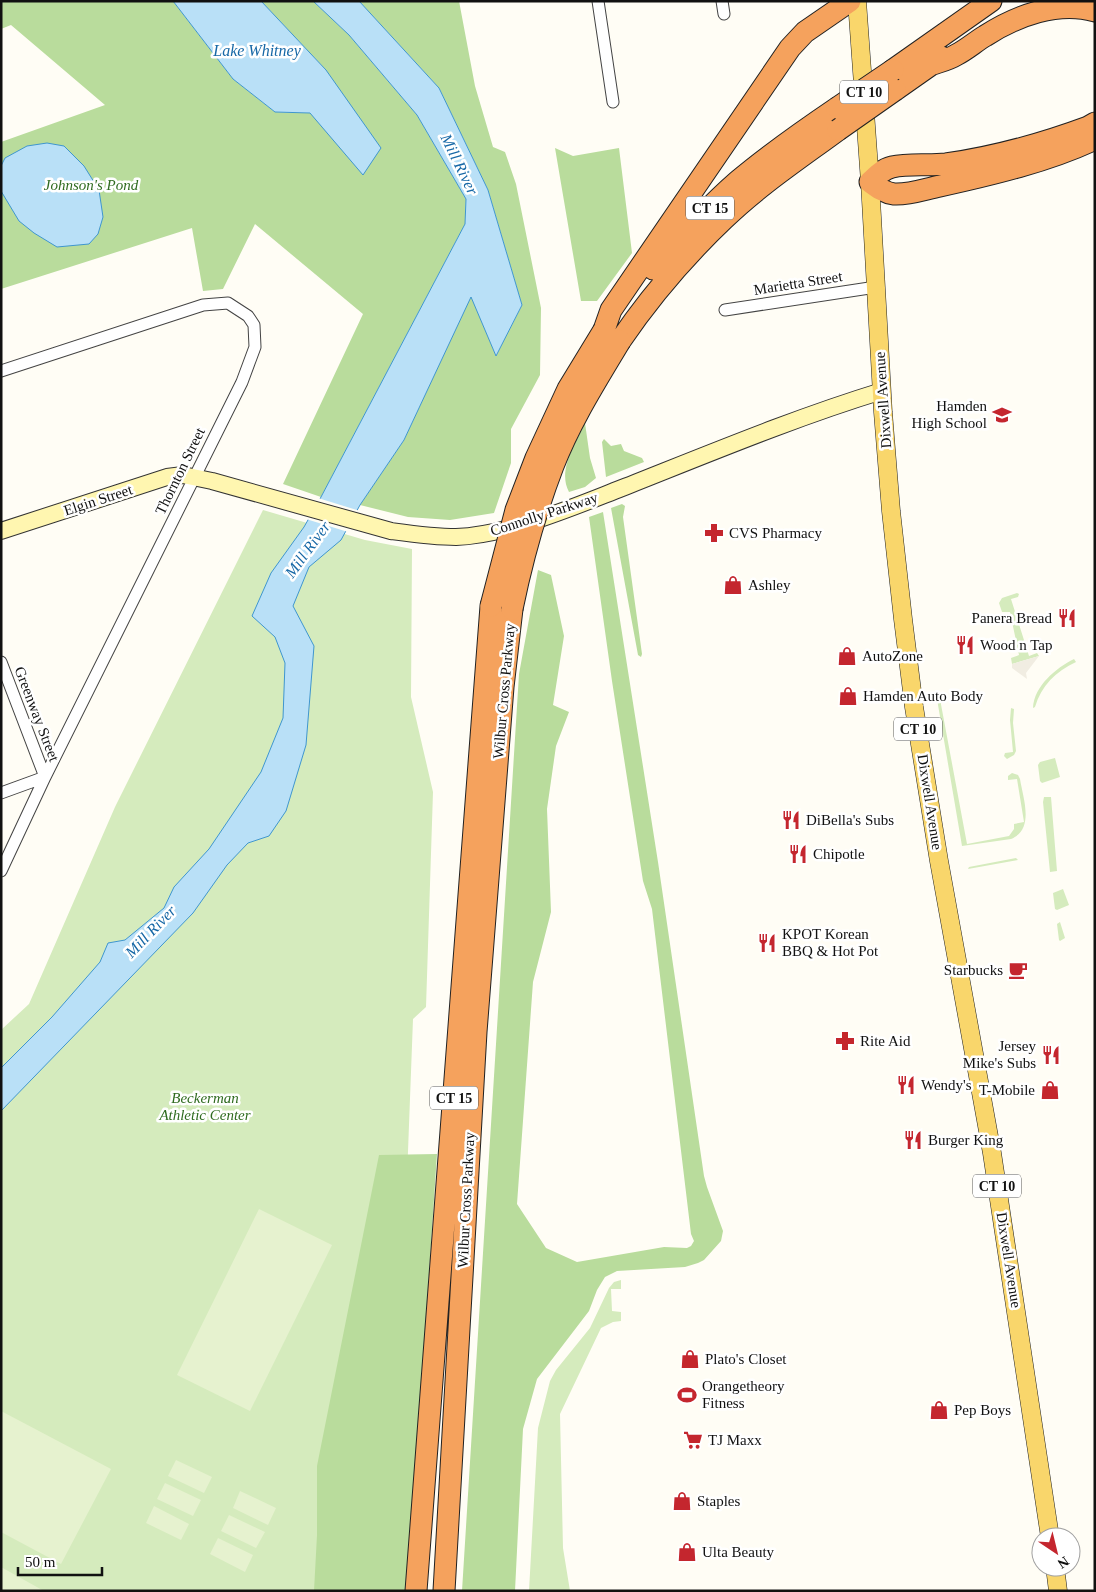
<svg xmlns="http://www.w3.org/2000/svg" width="1096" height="1592" viewBox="0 0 1096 1592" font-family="'Times New Roman',serif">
<rect width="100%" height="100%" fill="#fffdf5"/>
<path fill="#d5ebbd" d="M263,510l102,30 47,9 -1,148 22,95 -7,215 -13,12 -10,265 -40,307h-362v-561l28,-26 86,-197z
M1017,593l2,1 -1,3 -7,2 18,57 8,-3 2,3 -27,8 -1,-6 8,-3 -9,-43h-8l-3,-9 3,-5z
M1074,659l2,3c-20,9 -35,24 -41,45l-2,1c1,-22 23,-40 41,-49z
M937,699h3l27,145 42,-8 5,-7v-5l10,-2 -7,-43 -9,1v-4l4,-3 6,2 2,4c3,19 15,50 -9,60l-49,7z
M1011,708l3,1 -1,14 3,28 -2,4 -7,4 -3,-3 1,-3 8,-1 -3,-32z
M1055,758l5,19 -18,6 -2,-2 -2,-16 2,-3z
M1044,797h7l6,74 -7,1 -7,-70z
M1016,858l2,2 -50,9 1,-2z
M1063,889l6,16 -12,5 -2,-1 -2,-16z
M1060,922l5,16 -5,3 -1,-1 -2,-16z
M621,1280v9h-10l1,22 9,1v9l-8,1 -12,6 -41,86 3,134 7,43h-41l9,-163 12,-47 6,-11 34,-42 19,-40 5,-6z"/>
<path fill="#b9dc9c" d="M1,1h172l60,78 42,33 35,1 16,-43 -65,-69h52l36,34 68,80 49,84 -1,25 -144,273 -38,-13 80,-170 -108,-90 -32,65 -20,2 -11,-63 -191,61v-111l1,6 3,-26 -4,8v-24l104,-37 -94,-80 -10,4z
M359,1h100l16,85 18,61 12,5 11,32 25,124 -1,67 -29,54v34l-17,50 -44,7 -42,-3 -48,-12 44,-65 67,-144 25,60 26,-51 -34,-115 -49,-102z
M555,148l18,8 46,-8 13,105 -35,48h-16z
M585,423l5,35 6,20 -11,9 -16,5c-12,-22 7,-49 16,-69z
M604,439l7,7 10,-2 3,7 18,7 2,4 -38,15 -4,-35z
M622,504l3,2 -2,11 19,137 -1,3 -3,-2 -27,-147z
M603,512l55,350 46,314 3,11 16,44 -2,10 -17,19 -6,3 -13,4 -68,4 -12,6 -8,13 -8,21 -52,68 -14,50 -8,162h-53l57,-917 19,-104 13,5 13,61 -11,69 16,7 -13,34 -9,63 4,103 -18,70 -16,222 29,44 31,14 87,-15 23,1 4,-2 3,-5 -3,-7 -39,-325 -9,-28 -31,-200 -23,-164z
M437,1154l-29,437h-94l3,-56v-69l62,-311z"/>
<path fill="#e6f2cf" d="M259,1209l73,36 -82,166 -73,-36z
M1,1411l110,58 -50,95 -60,-32z
M176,1460l36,17 -8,16 -36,-17z
M165,1483l36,17 -8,16 -36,-17z
M240,1491l36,17 -8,17 -35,-17z
M154,1506l35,18 -8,16 -35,-17z
M229,1515l36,17 -9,16 -35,-17z
M218,1538l35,17 -8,17 -35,-18z
M1,1567l43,24h-43z"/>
<path fill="#f1ede2" d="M1039,656l-13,17 1,6 -15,-11v-4z"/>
<path fill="#b9e0f7" stroke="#3f96cf" d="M173,1h88l65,69 55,78 -18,27 -53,-62 -35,-1 -42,-33z
M313,1h46l80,87 49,102 34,115 -26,51 -25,-59 -67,143 -44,65 -19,35 -32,27 -16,39 21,40 -8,99 -20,66 -17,25 -21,7 -21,22 -34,48 -192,198v-43l51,-51 48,-55 8,-19 17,-3 39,-32 10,-21 35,-38 52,-77 22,-54 2,-55 -10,-26 -23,-21 19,-43 33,-46 17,-30 144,-273 1,-25 -49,-84 -68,-80z
M47,143l17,3 20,20 15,24 4,27 -5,17 -9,10 -32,3 -23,-14 -15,-12 -18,-30v-25l4,-8 22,-12z"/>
<path fill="#fffdf5" d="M318,498l42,13 -12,21 -42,-13z"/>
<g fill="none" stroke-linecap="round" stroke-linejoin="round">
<g stroke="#444" stroke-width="13">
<path id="minor" d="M598,1l15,101
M722,1l2,13
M725,310l151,-23
M1,371l202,-66 25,-2 20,13 6,9 1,22 -13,35 -197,395 -44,94
M1,662l44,115 -44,16"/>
</g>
<g stroke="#333" stroke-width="18">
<path id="secondary" d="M1,531l166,-54 16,-2 29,6 179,50c22,3 43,6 65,6 52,-2 117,-30 166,-49 86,-34 172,-70 260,-97"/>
</g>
<g stroke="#222" stroke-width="19">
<path id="primary" d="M857,1l13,181 13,230 8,99 12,108 11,88 25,154 53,292 58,384
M1055,1567l3,24"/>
</g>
<g stroke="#222" stroke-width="23">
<path id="motorway" d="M930,65c8,-3 18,-5 26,-10 10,-5 19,-13 29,-19 31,-20 73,-36 110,-25
M893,70l98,-69
M895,90l47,-33
M1095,123l-7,4c-46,17 -93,30 -142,37 -18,2 -37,-1 -54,3 -9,2 -16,9 -22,15 8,6 15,11 24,12 15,1 31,-5 46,-8 50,-11 109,-25 155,-47
M653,269c27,-30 54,-61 85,-88 31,-26 65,-50 99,-73
M604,330l7,-20 179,-262 15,-16 45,-31
M620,341c30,-44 65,-85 104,-122 34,-33 76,-61 114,-89
M416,1591l75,-985
M444,1591l32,-559 27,-345 9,-78"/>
</g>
<use href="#minor" stroke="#fff" stroke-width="11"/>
<use href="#secondary" stroke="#fff6b0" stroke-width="16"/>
<use href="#primary" stroke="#f9d66b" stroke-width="18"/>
<use href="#motorway" stroke="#f5a25d" stroke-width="21"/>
<g stroke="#222" stroke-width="23" stroke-linecap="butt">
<path id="motorway-bridge" d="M837,108l56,-38
M838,130l57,-40
M491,606l25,-96 20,-52 32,-69 36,-59
M512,609c10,-49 23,-96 41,-143 17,-44 43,-85 67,-125"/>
</g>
<use href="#motorway-bridge" stroke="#f5a25d" stroke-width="21"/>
</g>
<defs>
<g id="school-bare" transform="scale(1.5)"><path d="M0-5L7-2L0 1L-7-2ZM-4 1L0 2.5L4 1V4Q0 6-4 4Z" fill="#c4262e" stroke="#fff" stroke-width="2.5" paint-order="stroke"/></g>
<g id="pharmacy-bare" transform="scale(1.5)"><path d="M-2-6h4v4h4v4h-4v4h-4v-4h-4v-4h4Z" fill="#c4262e" stroke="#fff" stroke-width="2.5" paint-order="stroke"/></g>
<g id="shop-bare" transform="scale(1.5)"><path d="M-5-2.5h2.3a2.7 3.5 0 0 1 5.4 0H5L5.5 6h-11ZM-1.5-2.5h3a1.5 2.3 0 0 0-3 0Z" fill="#c4262e" stroke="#fff" stroke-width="2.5" paint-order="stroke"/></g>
<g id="restaurant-bare" transform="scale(1.5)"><path d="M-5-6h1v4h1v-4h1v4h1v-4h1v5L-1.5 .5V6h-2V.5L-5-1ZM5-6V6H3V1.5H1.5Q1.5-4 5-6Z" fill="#c4262e" stroke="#fff" stroke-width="2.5" paint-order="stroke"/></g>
<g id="cafe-bare" transform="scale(1.5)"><path d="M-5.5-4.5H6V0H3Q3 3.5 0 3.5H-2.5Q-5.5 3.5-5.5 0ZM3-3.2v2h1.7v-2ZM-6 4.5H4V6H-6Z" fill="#c4262e" stroke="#fff" stroke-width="2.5" paint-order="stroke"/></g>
<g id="stadium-bare" transform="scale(1.5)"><path d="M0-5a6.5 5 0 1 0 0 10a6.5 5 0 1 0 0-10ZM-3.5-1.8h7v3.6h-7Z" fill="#c4262e" stroke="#fff" stroke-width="2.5" paint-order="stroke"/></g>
<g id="supermarket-bare" transform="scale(1.5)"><path d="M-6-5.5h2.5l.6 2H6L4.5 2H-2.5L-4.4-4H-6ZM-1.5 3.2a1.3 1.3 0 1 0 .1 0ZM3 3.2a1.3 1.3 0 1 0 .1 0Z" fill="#c4262e" stroke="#fff" stroke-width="2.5" paint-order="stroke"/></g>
</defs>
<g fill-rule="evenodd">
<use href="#school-bare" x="1002" y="415"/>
<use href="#pharmacy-bare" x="714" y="533"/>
<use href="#shop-bare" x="733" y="585"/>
<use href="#restaurant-bare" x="1067" y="618"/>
<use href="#restaurant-bare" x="965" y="645"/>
<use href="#shop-bare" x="847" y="656"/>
<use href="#shop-bare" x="848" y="696"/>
<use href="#restaurant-bare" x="791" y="820"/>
<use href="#restaurant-bare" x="798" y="854"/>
<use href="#restaurant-bare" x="767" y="943"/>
<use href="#cafe-bare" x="1018" y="970"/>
<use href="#pharmacy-bare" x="845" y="1041"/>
<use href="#restaurant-bare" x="1051" y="1055"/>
<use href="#restaurant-bare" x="906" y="1085"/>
<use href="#shop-bare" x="1050" y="1090"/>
<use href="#restaurant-bare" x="913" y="1140"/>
<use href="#shop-bare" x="690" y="1359"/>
<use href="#stadium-bare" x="687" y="1395"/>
<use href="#shop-bare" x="939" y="1410"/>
<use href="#supermarket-bare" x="693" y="1440"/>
<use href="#shop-bare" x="682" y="1501"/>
<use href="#shop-bare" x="687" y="1552"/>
</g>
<g text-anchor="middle" stroke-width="5" stroke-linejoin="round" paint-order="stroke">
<g fill="#fff" stroke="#585858" stroke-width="1">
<rect x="840" y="80.5" width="48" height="23" rx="4"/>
<rect x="686" y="196.5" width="48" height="23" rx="4"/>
<rect x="894" y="717.5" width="48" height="23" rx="4"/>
<rect x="430" y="1086.5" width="48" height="23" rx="4"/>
<rect x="973" y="1174.5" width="48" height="23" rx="4"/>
</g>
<g font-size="14" font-weight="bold" fill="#111">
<text x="864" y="97">CT 10</text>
<text x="710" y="213">CT 15</text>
<text x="918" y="734">CT 10</text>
<text x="454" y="1103">CT 15</text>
<text x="997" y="1191">CT 10</text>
</g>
<g font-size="15" font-style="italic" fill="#2f6b1f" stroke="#fff">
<text x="91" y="190">Johnson's Pond</text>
<text x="205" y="1103">Beckerman<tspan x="205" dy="17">Athletic Center</tspan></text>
</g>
<g font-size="15" fill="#111" stroke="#fff">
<text transform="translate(798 283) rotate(-9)" y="5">Marietta Street</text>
<text transform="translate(883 400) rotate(-94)" y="5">Dixwell Avenue</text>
<text transform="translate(180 471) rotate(-64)" y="5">Thornton Street</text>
<text transform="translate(98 500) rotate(-18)" y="5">Elgin Street</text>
<text transform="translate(544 514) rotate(-18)" y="5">Connolly Parkway</text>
<text transform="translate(504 691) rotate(-85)" y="5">Wilbur Cross Parkway</text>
<text transform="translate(37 714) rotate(69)" y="5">Greenway Street</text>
<text transform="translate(930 802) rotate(81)" y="5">Dixwell Avenue</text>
<text transform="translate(466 1200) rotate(-87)" y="5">Wilbur Cross Parkway</text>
<text transform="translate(1009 1260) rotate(81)" y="5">Dixwell Avenue</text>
</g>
<g font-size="15" fill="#111" stroke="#fff" text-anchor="start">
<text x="987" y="411" text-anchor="end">Hamden<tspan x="987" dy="17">High School</tspan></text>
<text x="729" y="538">CVS Pharmacy</text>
<text x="748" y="590">Ashley</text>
<text x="1052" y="623" text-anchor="end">Panera Bread</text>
<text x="980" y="650">Wood n Tap</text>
<text x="862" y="661">AutoZone</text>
<text x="863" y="701">Hamden Auto Body</text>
<text x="806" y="825">DiBella's Subs</text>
<text x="813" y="859">Chipotle</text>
<text x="782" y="939">KPOT Korean<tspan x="782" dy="17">BBQ &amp; Hot Pot</tspan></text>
<text x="1003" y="975" text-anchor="end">Starbucks</text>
<text x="860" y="1046">Rite Aid</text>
<text x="1036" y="1051" text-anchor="end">Jersey<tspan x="1036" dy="17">Mike's Subs</tspan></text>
<text x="921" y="1090">Wendy's</text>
<text x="1035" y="1095" text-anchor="end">T-Mobile</text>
<text x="928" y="1145">Burger King</text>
<text x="705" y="1364">Plato's Closet</text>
<text x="702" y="1391">Orangetheory<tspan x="702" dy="17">Fitness</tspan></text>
<text x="954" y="1415">Pep Boys</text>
<text x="708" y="1445">TJ Maxx</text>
<text x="697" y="1506">Staples</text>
<text x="702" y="1557">Ulta Beauty</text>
</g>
<g font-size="16" font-style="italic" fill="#1768a6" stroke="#fff">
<text x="257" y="56">Lake Whitney</text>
<text transform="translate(460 164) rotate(64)" y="6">Mill River</text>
<text transform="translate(307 549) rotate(-54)" y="6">Mill River</text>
<text transform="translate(150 931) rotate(-46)" y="6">Mill River</text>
</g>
</g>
<rect width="1096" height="1592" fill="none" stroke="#111111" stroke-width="5"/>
<g transform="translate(1056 1552) rotate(145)"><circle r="24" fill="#ffffff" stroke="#a0a0a0"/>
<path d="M0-4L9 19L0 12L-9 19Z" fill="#c4262e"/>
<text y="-8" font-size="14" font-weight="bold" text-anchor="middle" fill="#111111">N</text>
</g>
<path d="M18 1567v8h84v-8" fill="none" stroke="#111111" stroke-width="2.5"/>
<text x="25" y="1567" font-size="15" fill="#111111" stroke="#ffffff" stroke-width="4" paint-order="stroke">50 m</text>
</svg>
